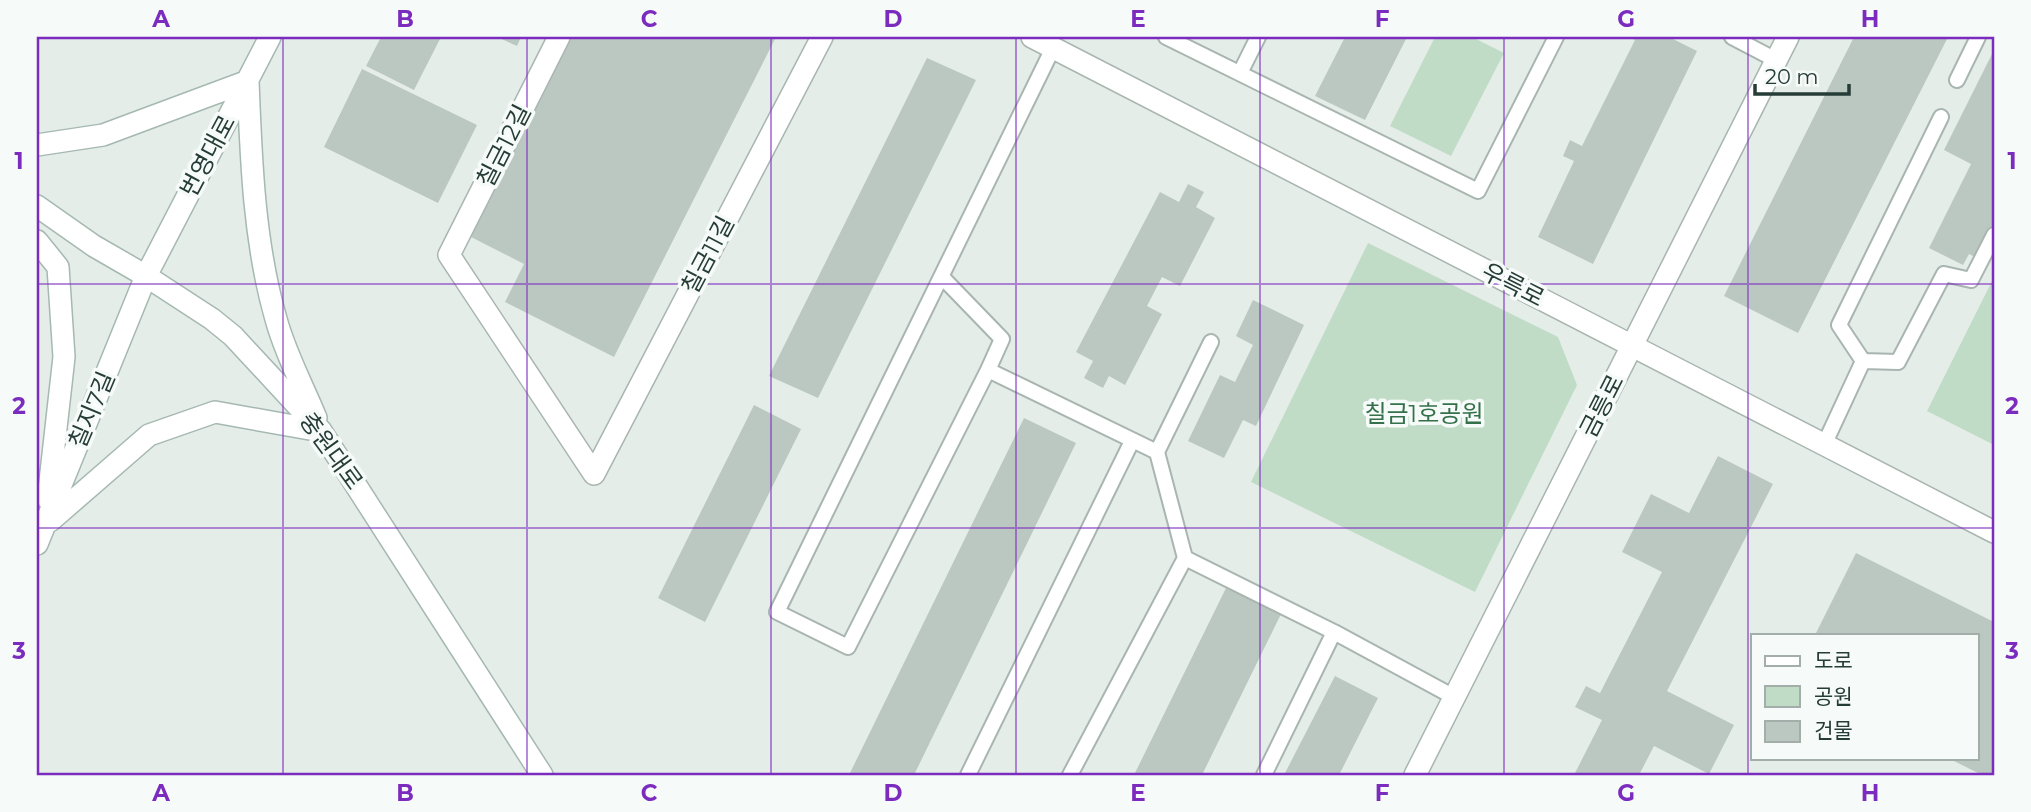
<svg xmlns="http://www.w3.org/2000/svg" width="2031" height="812" viewBox="0 0 2031 812" font-family="Montserrat,'Noto Sans KR',sans-serif">
<rect width="100%" height="100%" fill="#e5ede9"/>
<path fill="#c0dcc7" d="M1435,37h37l32,16 -53,103 -61,-30z
M1368,243l190,94 19,48 -102,207 -224,-110z
M1994,277v168l-67,-34z"/>
<path fill="#bbc8c2" d="M381,37h60l-27,53 -48,-24z
M497,37h24l-4,9z
M572,37h204l-162,320 -109,-55 19,-38 -53,-27z
M1345,37h62l-42,83 -50,-24z
M1629,37h40l28,14 -104,213 -55,-27 36,-76 -11,-5 7,-16 12,6 53,-106z
M1854,37h94l-150,296 -74,-37z
M1994,50v173l-17,35 -8,-4 -6,11 -34,-17 42,-84 -27,-14z
M927,58l49,22 -158,318 -49,-22z
M362,69l115,56 -39,78 -114,-56z
M1188,184l16,8 -8,15 19,11 -35,68 -18,-9 -15,29 15,8 -37,71 -16,-9 -6,12 -19,-10 9,-17 -17,-9 84,-160 19,10z
M1253,300l51,25 -48,101 -13,-6 -19,38 -36,-17 32,-66 15,7 18,-37 -17,-9z
M754,405l47,24 -96,193 -47,-24z
M1024,418l52,25 -162,332h-65z
M1718,456l55,28 -106,207 67,34 -25,49 -55,-28 -15,29h-65l28,-55 -27,-13 11,-21 14,7 62,-121 -40,-20 29,-58 38,19z
M1856,553l138,69v149l-2,4h-10l-34,-17h29v-123h-162z
M1226,588l55,26 -79,161h-68z
M1335,676l43,22 -39,77h-55z"/>
<g fill="none" stroke-linecap="round" stroke-linejoin="round">
<g stroke="#a8b5b0" stroke-width="18">
<path id="lane" d="M1166,37l312,154 78,-154
M1732,37l44,23
M1053,48l-276,564 71,35 140,-277 169,82 28,106 149,74 120,65
M1240,73l18,-36
M1957,80l21,-43
M942,277l60,62 -14,31
M1863,361l-24,-36 102,-208
M1824,445l39,-84 35,1 46,-88 27,6 23,-45
M1157,452l54,-110
M968,775l164,-334
M1070,775l115,-217
M1264,775l70,-143"/>
</g>
<g stroke="#a8b5b0" stroke-width="24">
<path id="street" d="M559,37l-110,218 145,219 228,-437
M1032,37l962,495
M1415,775l373,-738"/>
</g>
<g stroke="#a5b8b1" stroke-width="24">
<path id="secondary" d="M37,145l66,-10 145,-54c3,79 6,162 28,238 9,34 27,67 40,99
M37,206l57,40 52,30 66,43 21,17 88,95 221,344
M37,241l21,26 6,90 -16,142
M50,521l99,-86 66,-23 106,19
M37,544l109,-268 124,-239"/>
</g>
<use href="#lane" stroke="#fff" stroke-width="14"/>
<use href="#street" stroke="#fff" stroke-width="21"/>
<use href="#secondary" stroke="#fff" stroke-width="21"/>
</g>
<path fill="none" stroke="#7b2cbf" stroke-width="2" stroke-opacity="0.55" d="M283,37v738M527,37v738M771,37v738M1016,37v738M1260,37v738M1504,37v738M1748,37v738M37,284h1957M37,528h1957"/>
<g text-anchor="middle" stroke-width="7" stroke-linejoin="round" paint-order="stroke">
<g font-size="24" fill="#263d37" stroke="#f6faf8">
<text transform="translate(504 146) rotate(-63)" y="8">칠금12길</text>
<text transform="translate(208 156) rotate(-62)" y="8">번영대로</text>
<text transform="translate(708 255) rotate(-62)" y="8">칠금11길</text>
<text transform="translate(1513 285) rotate(27)" y="8">우륵로</text>
<text transform="translate(1602 406) rotate(-63)" y="8">금릉로</text>
<text transform="translate(92 410) rotate(-67)" y="8">칠지7길</text>
<text transform="translate(331 451) rotate(54)" y="8">충원대로</text>
</g>
<g font-size="24" fill="#34714a" stroke="#f6faf8">
<text x="1424" y="422">칠금1호공원</text>
</g>
</g>
<rect width="2031" height="812" fill="none" stroke="#f6faf8" stroke-width="77"/>
<rect x="1751" y="634" width="228" height="126" fill="#f6faf8" stroke="#a3aeab" stroke-width="2"/>
<rect x="1765" y="656" width="35" height="10" fill="#ffffff" stroke="#a3aeab" stroke-width="2"/>
<text x="1814" y="668" font-size="21" fill="#263d37">도로</text>
<rect x="1765" y="686" width="35" height="21" fill="#c0dcc7" stroke="#a3aeab" stroke-width="2"/>
<text x="1814" y="704" font-size="21" fill="#263d37">공원</text>
<rect x="1765" y="721" width="35" height="21" fill="#bbc8c2" stroke="#a3aeab" stroke-width="2"/>
<text x="1814" y="738" font-size="21" fill="#263d37">건물</text>
<path d="M1755 84v10h94v-10" fill="none" stroke="#263d37" stroke-width="3.5"/>
<text x="1765" y="84" font-size="21" fill="#263d37" stroke="#f6faf8" stroke-width="5" paint-order="stroke">20 m</text>
<rect x="38" y="38" width="1955" height="736" fill="none" stroke="#7b2cbf" stroke-width="2.5"/>
<g font-size="23" text-anchor="middle" font-weight="bold" fill="#7b2cbf">
<text x="161" y="27">A</text>
<text x="405" y="27">B</text>
<text x="649" y="27">C</text>
<text x="893" y="27">D</text>
<text x="1138" y="27">E</text>
<text x="1382" y="27">F</text>
<text x="1626" y="27">G</text>
<text x="1870" y="27">H</text>
<text x="19" y="169">1</text>
<text x="2012" y="169">1</text>
<text x="19" y="414">2</text>
<text x="2012" y="414">2</text>
<text x="19" y="659">3</text>
<text x="2012" y="659">3</text>
<text x="161" y="801">A</text>
<text x="405" y="801">B</text>
<text x="649" y="801">C</text>
<text x="893" y="801">D</text>
<text x="1138" y="801">E</text>
<text x="1382" y="801">F</text>
<text x="1626" y="801">G</text>
<text x="1870" y="801">H</text>
</g>
</svg>
